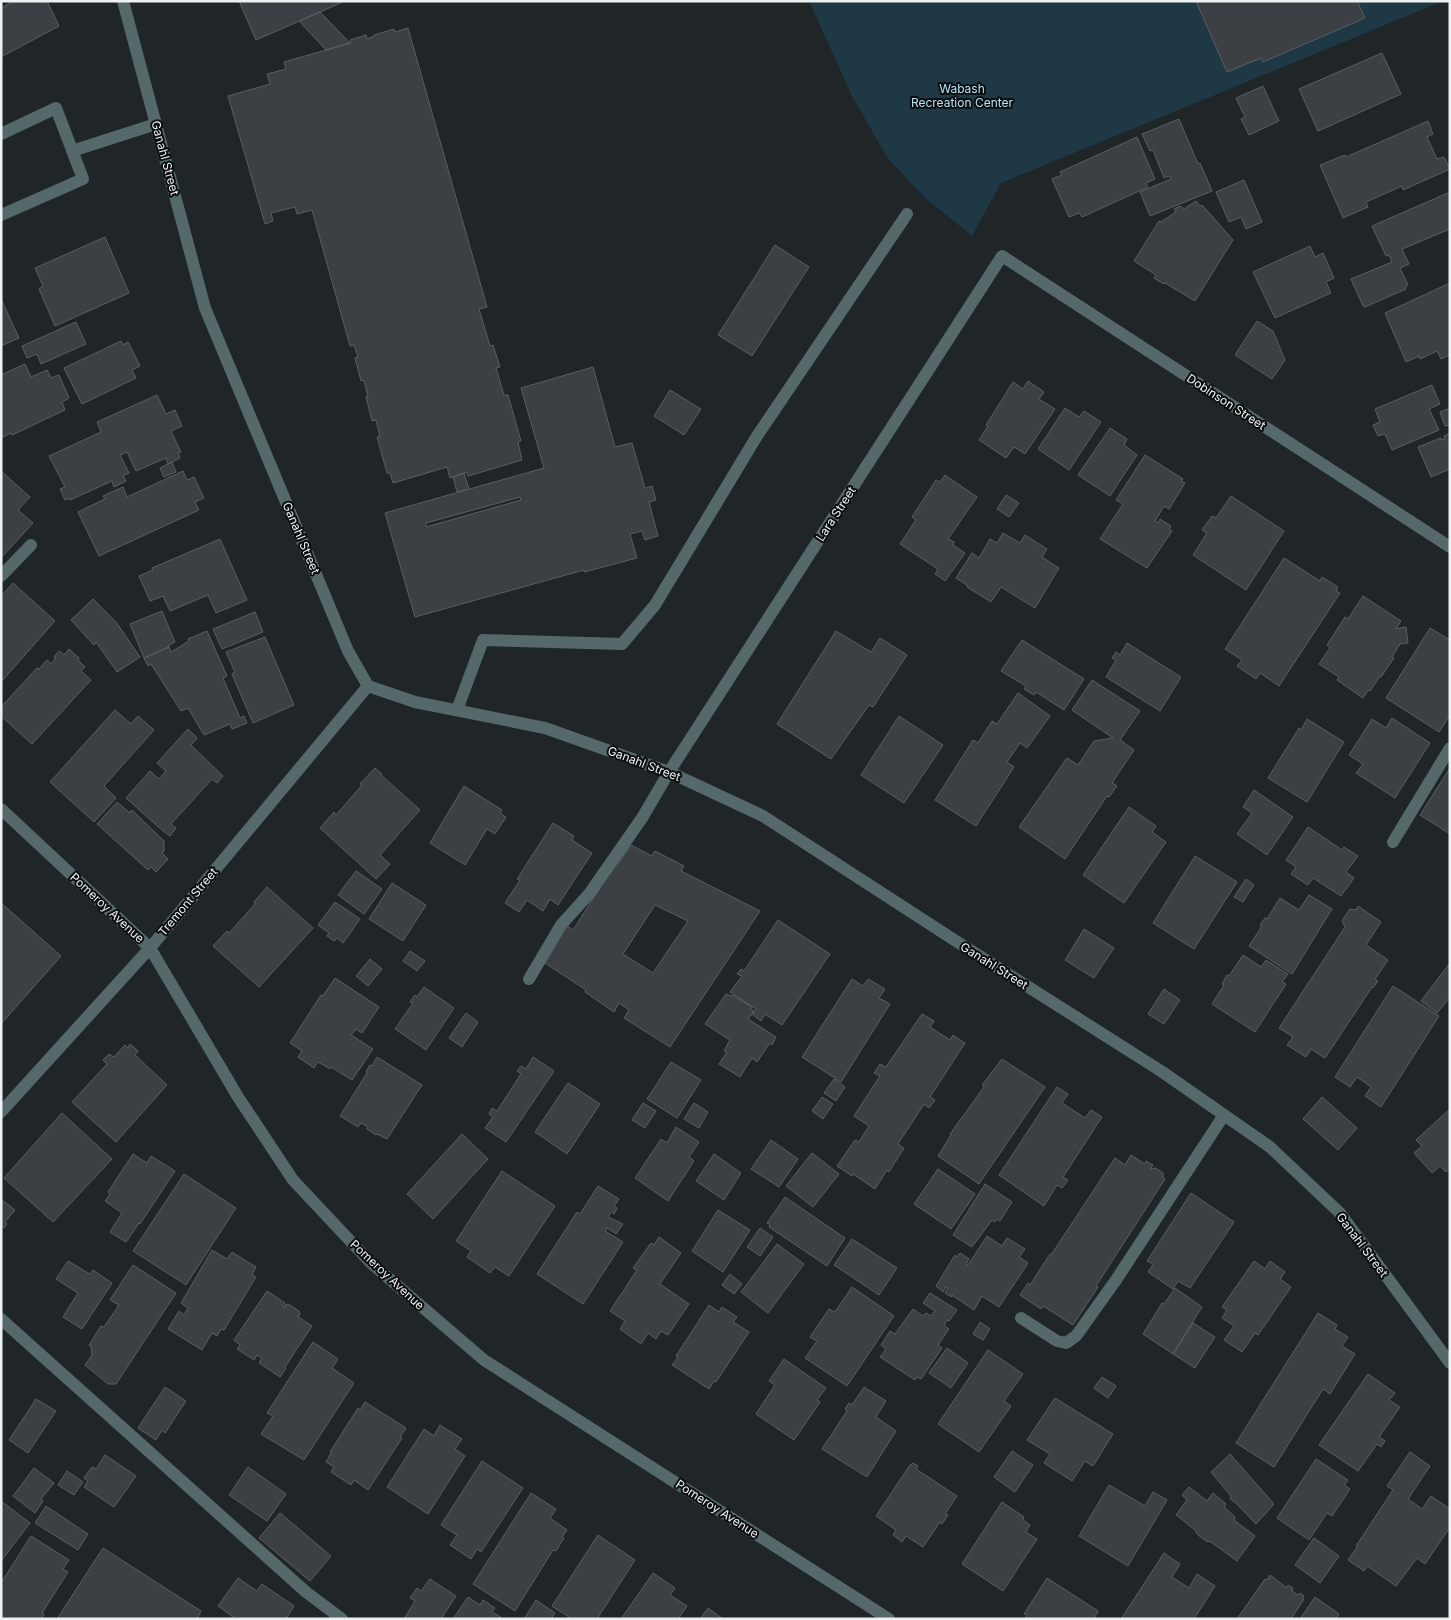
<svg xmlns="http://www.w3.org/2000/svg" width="1451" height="1620" viewBox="0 0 1451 1620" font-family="Inter,sans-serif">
<rect width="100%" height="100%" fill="#202527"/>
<path fill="#1f3845" d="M809,1h632v1l-440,181 -29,53 -48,-39 -37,-40 -35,-61z"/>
<path fill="#3c3f43" stroke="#5b5e62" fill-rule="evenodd" d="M14,1h33l12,25 -58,31v-49z
M239,1h106l-89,39z
M1196,1h161l8,17 -102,44 -2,-4 -34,14z
M320,12l30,31 -24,7 -27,-29z
M408,28l79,279 -8,2 11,37 3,-1 7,22 -4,1 8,27h4l13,46 -3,1 4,18 -54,16 -1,-4 -17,6 -3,-11 -54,16 -3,-10h-3l-10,-36h3l-4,-17 -4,1 -6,-24h2l-4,-17 -3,1 -6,-23 3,-1 -4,-12 -4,1 -38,-136 -15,4 -2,-7 -24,6 2,8 -8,3 -37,-128 42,-12 -3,-10 19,-5 -2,-7 67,-19 -1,-3 16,-5 1,4 7,-3v-1l20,-6 1,3z
M1382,53l19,41 -83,37 -19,-42z
M1263,86l16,35 -30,14 -8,-16 4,-2 -9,-19z
M1179,119l19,45 2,-1 12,28 -62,25 -10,-24 31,-13 -2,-3 -5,2 -11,-28 -3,1 -8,-17z
M1428,121l5,13 -6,3 10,22 7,-2 6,12 -47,21 -1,-4 -36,16 2,5 -25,11 -23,-53 25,-10 1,2z
M1137,137l18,42 -9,4 2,4 -66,30 -3,-4 -10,4 -17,-38 10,-4 -2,-3z
M1244,180l18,42 -16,7 -5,-12 -12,5 -13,-30z
M1450,192v37l-48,20 7,15 -9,4 8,17 -3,2 1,2 -41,18 -2,-1 -12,-27 41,-17 -3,-7 -3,1 -14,-30z
M1196,201l4,5 2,-1 31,35 -38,61 -30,-18 -1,1 -10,-6 2,-3 -22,-14 25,-40 2,1 15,-10 -2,-3 6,-3 4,3z
M105,237l24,56 -74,33 -16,-37 4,-3 -8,-18z
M775,245l34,22 -57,89 -34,-21z
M1310,246l5,11 8,-4 11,25 -8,4 5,11 -56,25 -22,-46z
M1450,283v72l-9,4 -4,-8 -17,8 -1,-3 -13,6 -21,-49z
M1,299l18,39 -18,8z
M1257,321l16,10 12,29 -13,19 -37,-24z
M76,322l10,22 -45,20 -4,-10 -10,4 -5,-12z
M121,341l2,4 5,-3 12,24 -8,4 4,8 -54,26 -18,-36z
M25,364l6,13 16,-7 4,8 8,-3 10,23 -7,4 3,8 -53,25 -1,-2 -10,5v-63z
M593,367l22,80 17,-4 13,45 7,-2 4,14 -7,2 9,34 -13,4 -3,-9 -12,3 7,24 -53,14v-2l-169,47 -30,-104 159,-45 -23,-80zM520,497l1,3 -95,27v-4z
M1028,381l16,11 -5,7 16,10 -30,45 -11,-7 -8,11 -27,-18 9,-14 -2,-1 27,-43 10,7z
M1432,385l8,19 -11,5 10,21 -47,20 -7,-16 -7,2 -5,-11 7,-3 -5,-13z
M670,390l31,19 -17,26 -30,-19z
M157,395l9,19 9,-4 7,16 -11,5 10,21 -3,1 2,5 -12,6 -2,-6 -30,13 -9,-19 -7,3 9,18 -6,3 3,5 -12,6 -2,-6 -42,19 -1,-2 -4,2 -5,-11 5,-2 -16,-31 52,-24 -4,-10z
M1065,408l14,9 5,-6 17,11 -32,48 -31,-21z
M1450,408v17l-5,1 -5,-14z
M1110,428l17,11 -3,6 13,10 -27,41 -32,-21z
M1450,433v36l-19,8 -13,-30 23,-9v2l4,-1 -1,-3z
M1145,455l38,24 -2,2 4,2 -16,26 -5,-3 -9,15 3,2 2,-4 11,7 -2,3 3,2 -25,37 -47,-29 23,-35 -7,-4z
M172,462l4,10 -12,5 -4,-9z
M1,471l29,26 -12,13 15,13 -32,35z
M183,471l4,9 7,-3 10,21 -9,4 4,8 -100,46 -21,-44 27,-13 -2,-3 20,-9 4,10z
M464,473l5,16 -12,3 -4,-15z
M945,475l32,22 -29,42 6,3 -1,3 12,8 -20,28 -10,-7 3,-5 -38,-25 16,-24 -4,-3 24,-37 4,2z
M1006,495l13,8 -10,14 -12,-8z
M1231,496l53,35 -38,59 -53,-35 14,-22 -5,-3 10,-14 4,2z
M1003,533l17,10 5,-8 22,14 -5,8 17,11 -24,40 -34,-21 -10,15 -24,-15 1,-1 -12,-8 16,-25 7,5 11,-19 7,4z
M220,539l27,61 -31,13 -8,-18 -38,16 -7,-15 -13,5 -11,-25 14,-6 -1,-2z
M1284,558l36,23 2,-4 16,10 -2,4 4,2 -61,93 -19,-13 -4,6 -19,-13 5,-6 -17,-11z
M13,583l42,38 -54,61v-86z
M1363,596l38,25 -5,8 10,-2 2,16 -8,1 -8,13 2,1 -13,19 -1,-1 -10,15 -2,-1 -5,8 -26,-18 2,-3 -20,-13 11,-16 -3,-3 18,-28 3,2z
M93,599l23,23 24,35 -23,15 -21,-30 -2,3 -23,-25z
M162,611l13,31 -7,4 1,1 -25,11 -14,-34z
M255,612l8,20 -41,17 -9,-20z
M1430,628l20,12v75l-11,17 -53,-34z
M207,631l20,45 -4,2 17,40 4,-2 3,7 -15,6 -2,-5 -26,11 -16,-27 -7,3 -30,-47 -3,2 -4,-8 25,-11 2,5 18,-11 -1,-2z
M836,631l35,21 9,-14 27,17 -34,52 -4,-2 -38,54 -54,-35z
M265,637l29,68 -41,18 -21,-49 3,-2 -9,-20z
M1022,640l62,39 -20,31 -28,-18 -2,3 -10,-6 2,-3 -25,-15z
M1127,643l54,34 -21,34 -54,-34 10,-17 -4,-2 4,-6 4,3z
M69,649l10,9 -1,2 7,7 -4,4 10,9 -59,64 -31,-28v-9l36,-39 2,1 8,-9 4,4 5,-6 -2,-1 5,-6 5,4z
M1092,680l48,31 -20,29 14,10 -22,33 5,3 -8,11 -2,-1 -42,63 -46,-32 48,-69 11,7 16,-24 19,-3 -41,-28z
M1018,693l32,23 -23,32 -7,-5 -13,19 7,5 -38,59 -41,-26 38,-60 5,3 14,-22 5,3z
M115,710l16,14 7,-8 16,14 -50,56 12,12 -22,24 -44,-40z
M899,716l44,29 -39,58 -43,-28z
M1392,718l38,25 -35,55 -39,-25 7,-9 -14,-9 23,-36 14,9z
M1307,719l37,23 -37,60 -39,-24 31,-50 2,2z
M188,729l9,9 -6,7 32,31 -6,7 -5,-4 -41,45 5,4 -6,8 -7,-5 -37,-33 24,-27 9,8 7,-8 -9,-8z
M375,768l7,6 -1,1 39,35 -40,45 10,9 -14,15 -56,-51 14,-16 2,3 26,-30 -2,-1z
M1450,768v66l-30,-19z
M464,786l38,24 -2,3 6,4 -11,17 -8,-5 -22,36 -35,-22z
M1254,790l39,27 -26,38 -30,-21 15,-21 -9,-6z
M117,802l13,11 2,-3 32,31v10l-2,2 6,6 -12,13 -5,-5 -3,3 -51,-46z
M1129,807l27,19 -4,6 14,10 -42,61 -41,-28z
M553,823l21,13 -2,4 20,13 -34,52 -8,-6 -7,12 -16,-11 -8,12 -14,-9 15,-23 -3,-1z
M1308,827l34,23 2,-3 14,9 -12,16 8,6 -13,18 -28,-18 -5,7 -17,-11 5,-7 -10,-7z
M631,845l21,11 3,-5 29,15 -3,5 79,40 -90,136 -46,-29 5,-8 -10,-7 -5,9 -29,-20 1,-2 -44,-29 24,-36 7,5 43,-67 2,1zM655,905l33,16 -35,52 -30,-19z
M1195,856l42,26 -43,67 -41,-26z
M356,871l26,18 -18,25 -26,-19z
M1246,879l8,6 -11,17 -9,-5z
M392,883l34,22 -23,36 -34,-22z
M267,887l46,41 -54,59 -46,-41 14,-15 2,2 26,-29 -1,-2z
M1309,895l23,14 -40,65 -43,-28 13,-20 -2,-1 5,-7 2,1 13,-21 19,12z
M335,902l25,17 -17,24 -6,-5 -3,3 -7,-5 2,-3 -11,-8z
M1,903l60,53 -60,68z
M1358,906l23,16 -15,23 22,15 -13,19 3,2 -5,7 -1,-1 -47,71 -14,-9 -5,8 -19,-12 6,-8 -14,-9 66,-101 -3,-6 8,-12 6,1z
M778,920l52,34 -48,71 -17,-11 -4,7 -9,-7 4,-5 -26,-17 12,-16 -5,-2 4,-5 3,2z
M1084,929l30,19 -20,30 -29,-18z
M410,951l15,10 -8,10 -14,-10z
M1243,955l18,12 5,-7 22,14 -6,8 4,2 -31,48 -43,-28 12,-19 -2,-1 5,-9 2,1z
M370,959l12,10 -14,17 -12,-10z
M1449,964l1,33 -13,16 -16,-12z
M335,978l44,29 -17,26 -6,-4 -5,6 22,14 -21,31 -21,-13 -1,2 -12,-7 -4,6 -16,-11 4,-6 -12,-8 31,-48 2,1z
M852,979l11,7 5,-7 17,10 -6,9 11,6 -49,78 -39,-25z
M1393,986l46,30 -58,91 -16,-11 6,-9 -14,-10 -7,10 -15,-10z
M424,987l30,21 -28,42 -31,-21 18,-26 -3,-1 5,-7 2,2z
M1164,989l16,11 -16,24 -16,-10z
M726,994l5,2 1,-1 20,12 -1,2 3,2 -6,8 28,18 -4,8 -2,-2 -13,19 -5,-4 -12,19 -21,-13 8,-12 -3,-1 6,-11 -25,-16z
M466,1013l12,9 -16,25 -13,-9z
M922,1014l12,7 -4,6 20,13 3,-5 12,8 -35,54 5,3 -6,8 -5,-4 -26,40 6,4 -15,24 -2,-2 -12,19 -22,-15 -1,2 -15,-10 18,-26 4,2 10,-16 -15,-10 26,-40 -6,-3 6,-9 6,3z
M130,1044l8,7 -3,4 32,30 -51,57 -44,-40 35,-38 -4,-4 6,-6 5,3 11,-12 3,3z
M377,1057l45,28 -35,54 -10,-5 -1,1 -9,-6 1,-2 -7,-4 -3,4 -18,-11 27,-43 -1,-1 4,-7 2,1z
M533,1057l21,14 -48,71 -21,-14 8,-11 -4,-3 3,-6 5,3 24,-37 -4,-3 4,-5 5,3z
M1002,1059l43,28 -66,97 -41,-28 13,-21 -1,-1 34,-47 -2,-2z
M671,1062l30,18 -24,38 -30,-19z
M834,1079l11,8 -9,14 -12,-8z
M568,1083l32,21 -33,50 -32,-22z
M1057,1087l11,7 -6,9 23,15 6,-8 11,7 -39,60 5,3 -6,8 -5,-3 -13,21 -45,-31z
M822,1097l11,7 -10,15 -11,-8z
M1322,1097l35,31 -19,22 -35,-31z
M643,1103l13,8 -11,17 -13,-8z
M694,1103l14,9 -9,16 -15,-9z
M1450,1109v60l-4,3 -6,-6 -8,7 -18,-20 8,-7 -6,-6z
M62,1113l50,46 -59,63 -49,-44z
M676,1127l23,15 -10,15 5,4 -26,40 -33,-23 26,-39 6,4z
M462,1134l26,25 -55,60 -26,-25z
M771,1140l27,19 -19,28 -28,-18z
M812,1153l27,21 -26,33 -27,-21z
M133,1154l14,9 4,-7 24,15 -35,53 -1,-1 -13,19 -16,-10 12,-19 -17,-12 5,-7 -2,-2z
M714,1154l27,19 -17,27 -28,-19z
M1131,1155l14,9 1,-3 7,4 -3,4 6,-1 7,5v4l2,2 -69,107 2,1 -25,38 -30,-19 -2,3 -21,-14 8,-12 2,2 20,-31 1,1 64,-97 10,7z
M938,1169l37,25 -24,35 -37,-25z
M502,1171l53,35 -46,70 -14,-9 -5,6 -23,-16 4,-6 -15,-10z
M184,1174l52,34 -50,77 -53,-34z
M985,1184l27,18 -12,19 -3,-2 -2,3 -3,-2 -20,27 -19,-12z
M598,1186l21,13 -5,7 3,2 -3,6 -3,-2 -3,5 15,7 -7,10 -9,-6 -2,3 18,11 -40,62 -46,-30 40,-62 3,2z
M1191,1193l43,29 -44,66 -12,-7 -5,8 -25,-17 5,-8 -6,-3z
M785,1197l60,41 -18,28 -58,-39 1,-3 -3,-1z
M1,1199l14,11 -10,12 2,2 -3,4 -3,-3z
M718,1210l32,20 -27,42 -31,-21z
M760,1228l13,9 -13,19 -13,-9z
M987,1236l15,10 5,-8 18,11 -6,8 9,6 -29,44 -17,-11 -8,14 -22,-15v2l-7,-4 3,-5 -2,-1 -3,5 -7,-6 19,-31 2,2 3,-4 9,6 -3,5 2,1z
M659,1237l22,16 -21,31 29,20 -21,31 -7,-4 -5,8 -8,-6 -7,11 -21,-15 5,-8 -15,-10 27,-41 -4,-2 18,-25 3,2z
M852,1239l45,29 -18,27 -45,-30z
M777,1244l27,20 -36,49 -27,-21z
M212,1250l15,9 5,-7 24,15 -4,8 4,2 -32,53 -3,-1 -4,7 -5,-3 -10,17 -34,-21 11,-18 5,4 4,-7 -7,-5z
M68,1261l22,13 3,-4 19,13 -30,46 -19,-12 15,-24 -22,-14z
M1254,1261l11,8 5,-8 15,11 -5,7 11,8 -33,48 -3,-2 -13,19 -18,-12 10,-14 -12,-8 5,-8 -5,-3z
M133,1265l43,28 -60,91h-8l-23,-19 7,-10 -1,-9 -2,-1 12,-19 3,1 15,-22 -9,-5z
M730,1274l12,10 -8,10 -12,-9z
M852,1287l42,29 -47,70 -42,-28 12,-17 -7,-4 19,-28 6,3z
M1175,1288l27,19 -29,47 -30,-20 19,-31 2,1z
M267,1291l18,12 -3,3 3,2v-3l3,-1 11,7 1,4 -3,1 15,10 -27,41 1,1 -6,9 -21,-14 3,-5 -5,-3 -3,5 -17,-11 3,-4 -6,-5z
M930,1293l27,17 -8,11 -2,-1 -3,5 5,4 -11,16 4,3 -21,31 -4,-2 -2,3 -35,-23 6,-8 -5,-4 9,-14 5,3 18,-25 10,7 3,-3 5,3 4,-5 -12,-8z
M709,1305l10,7 3,-5 15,10 -4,5 16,10 -33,50 -2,-1 -5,8 -37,-24 6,-8 -2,-1z
M1318,1313l19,12 -2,4 13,8 -6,9 13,8 -25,40 -7,-5 -49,78 -38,-24z
M980,1322l10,7 -7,11 -10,-6z
M1193,1323l22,14 -20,31 -22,-14z
M313,1342l25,17 -6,9 22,15 -50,77 -43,-26 12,-18 -6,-3z
M947,1348l21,15 -17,25 -22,-15z
M988,1350l35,24 -19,27 7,5 -32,46 -41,-28z
M784,1359l42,29 -9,12 3,2 -26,38 -38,-26 19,-29 -6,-4z
M1368,1374l27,19 -6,7 11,7 -21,30 6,4 -4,6 -4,-3 -19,27 -39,-26z
M1102,1377l14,9 -8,12 -14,-10z
M165,1387l21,14 -21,32 -3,-3 -6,10 -18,-12z
M864,1387l22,14 -10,16 20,14 -29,46 -45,-28 25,-38 -2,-2 4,-6 3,2z
M1055,1398l58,36 -20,32 -8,-5 -13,20 -28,-18 6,-9 -23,-14z
M36,1399l20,12 -28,42 -19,-13z
M365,1402l41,26 -6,9 2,1 -34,52 -14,-10 -3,5 -20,-13 3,-5 -8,-5 5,-9 -1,-1 28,-44 2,2z
M440,1425l22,14 -7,10 10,7 -37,58 -41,-27 37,-58 10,7z
M1012,1451l21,14 -18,27 -21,-15z
M1410,1452l20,14 -22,33 14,10 9,-13 19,13v18l-25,37 -8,-6 -21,28 -29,-20 -3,5 -16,-11 9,-13 -1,-1 37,-56 -6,-4z
M1230,1454l44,50 -18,20 -20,-21 -6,-4 1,-3 -20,-24z
M105,1455l31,21 -22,31 -30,-20 4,-6 -4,-3 8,-11 4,2z
M1316,1459l32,21 -4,5 6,4 -18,27 -5,-3 -18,27 -32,-22z
M482,1461l41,27 -42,64 -4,-3 -6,10 -21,-14 7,-10 -16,-10z
M913,1463l5,3 -2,3 41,27 -12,18 3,1 -6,9 -2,-2 -17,25 -17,-11 -4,6 -9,-7 3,-5 -20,-14 34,-51h1z
M248,1467l38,27 -19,27 -38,-26z
M34,1468l20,15 -13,16 2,2 -8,12 -22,-17z
M67,1471l16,11 -9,13 -16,-10z
M1109,1485l36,21 8,-14 14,8 -39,66 -49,-30z
M1189,1487l18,14 6,-8 13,11 -2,3 11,10 -1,3 21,16 -18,25 -26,-19 -5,-1 -8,-6 -3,-5 -19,-15 11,-15 -5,-5z
M531,1493l25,16 -6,9 17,12 -5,7 2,1 -8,13 -3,-1 -38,61 -42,-27z
M1,1501l29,22 -29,38z
M1002,1502l22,15 -1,3 7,5 -4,7 11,7 -34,52 -41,-27z
M46,1506l42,28 -10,16 -43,-27z
M280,1513l51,43 -21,25 -51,-43z
M598,1535l37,25 -38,59h-25l-20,-13z
M31,1536l38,24 -6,9 5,3 -26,41 2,1 -2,5h-41v-36z
M1314,1538l25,18 -19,27 -25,-18z
M103,1548l98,63 -4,8h-140z
M1164,1553l16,11 -8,13 17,11 8,-14 18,12 -21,33h-73z
M653,1573l22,15 -5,7 17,11 -9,13h-57z
M1270,1575l17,13 1,-3 5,3 -1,3 6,4 2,-2 4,3 -2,3h2l-13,20h-54l28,-40 2,1z
M238,1578l19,13 5,-7 32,22 -8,13h-50l-18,-13z
M1047,1578l51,33 -4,8h-69l2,-4 -3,-1z
M430,1579l26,17 -15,23h-37l11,-18 -5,-3 7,-10 4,3z
M468,1597l12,8 3,-5 12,8 -3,4 10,6 -49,1z
M1315,1597l24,17 -3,5h-36z
M536,1600l19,13 -4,6h-27z
M708,1608l15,11h-23z"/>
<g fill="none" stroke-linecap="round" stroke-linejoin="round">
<path stroke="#55696b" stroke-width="12" d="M1,134l55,-26 27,71 -82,36
M72,151l84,-27
M1,576l30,-31
M457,710l26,-70 139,4 33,-39 102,-169 150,-222
M1393,842l57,-94
M529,979l32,-54 28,-31 53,-76 27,-46
M1021,1318l36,23 9,2 10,-7 40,-56 108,-165
M1,1319l305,273 36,27"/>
<path stroke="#55696b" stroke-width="12" d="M123,1l82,307 143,343 20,35 47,16 130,26 124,44 94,44 196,127 202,128 109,76 70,66 110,150
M669,772l333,-516 448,291
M1,809l149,139 88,149 55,83 78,83 113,97 405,259
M1,1112l149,-164 218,-262"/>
</g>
<g text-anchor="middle" stroke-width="4" stroke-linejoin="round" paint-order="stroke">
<g font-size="12" fill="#b9e1f6" stroke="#0b0d0e">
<text x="962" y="93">Wabash<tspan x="962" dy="14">Recreation Center</tspan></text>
</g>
<g font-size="12" fill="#eef1f2" stroke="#0b0d0e">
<text transform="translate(165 158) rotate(75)" y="4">Ganahl Street</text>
<text transform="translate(1226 402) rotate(33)" y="4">Dobinson Street</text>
<text transform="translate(836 514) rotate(-57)" y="4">Lara Street</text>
<text transform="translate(301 538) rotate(67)" y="4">Ganahl Street</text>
<text transform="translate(644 764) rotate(21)" y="4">Ganahl Street</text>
<text transform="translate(188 902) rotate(-50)" y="4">Tremont Street</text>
<text transform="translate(107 908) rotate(43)" y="4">Pomeroy Avenue</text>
<text transform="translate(994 966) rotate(32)" y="4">Ganahl Street</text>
<text transform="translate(1362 1245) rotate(53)" y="4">Ganahl Street</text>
<text transform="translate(387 1275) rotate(43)" y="4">Pomeroy Avenue</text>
<text transform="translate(717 1509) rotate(33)" y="4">Pomeroy Avenue</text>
</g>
</g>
<rect width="1451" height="1620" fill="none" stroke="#eef1f2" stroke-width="5"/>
</svg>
